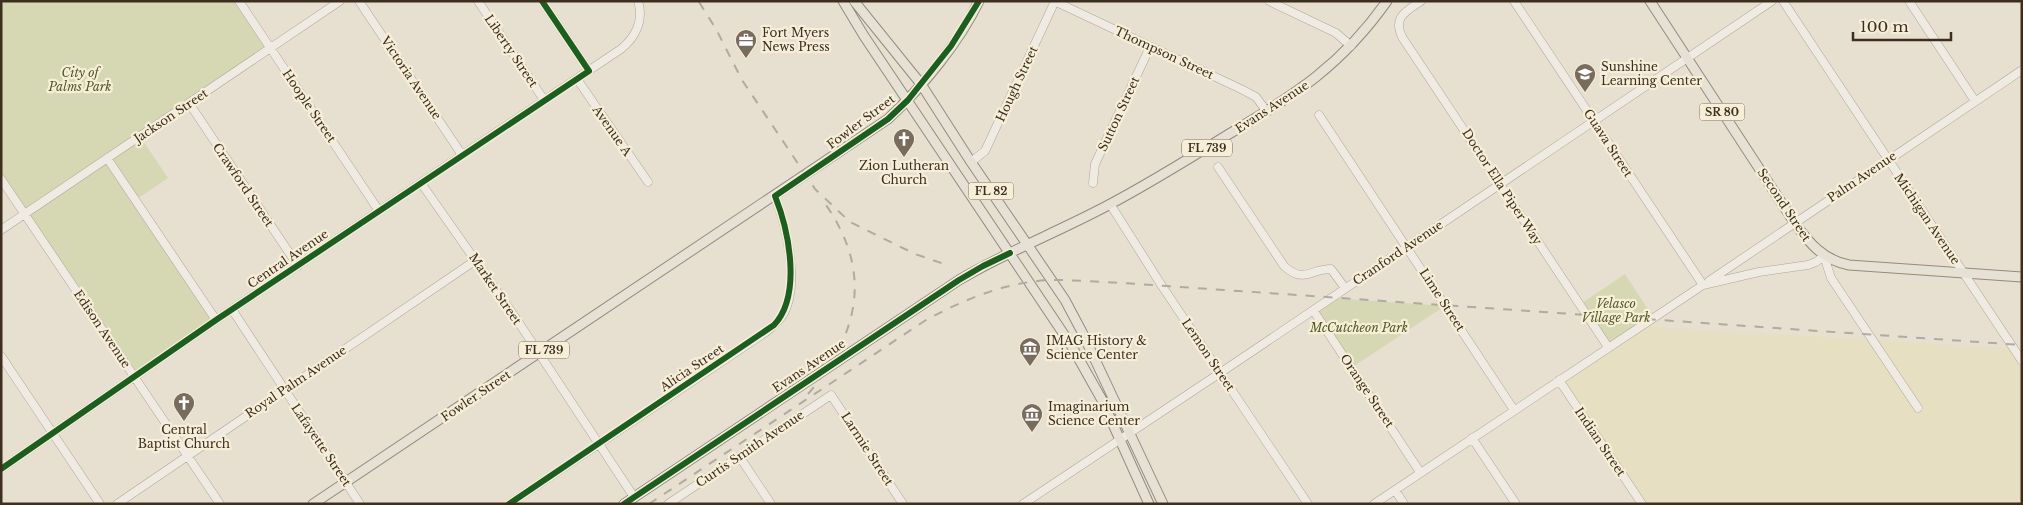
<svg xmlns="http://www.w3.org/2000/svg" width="2023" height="505" viewBox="0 0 2023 505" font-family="'Libre Baskerville',serif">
<rect width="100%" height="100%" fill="#e7e0d1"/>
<path fill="#e6dfc2" d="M1645,326l363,22 14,20v136h-381l-80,-121z"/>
<path fill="#d6d7b3" d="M1,1h235l32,47 -242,163 -25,-35z
M141,138l27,40 -31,21 -27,-41z
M107,160l107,159 -79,56 -108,-161z
M1625,274l28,43 -45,30 -29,-42z
M1331,298l114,8 -94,62 -38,-58z"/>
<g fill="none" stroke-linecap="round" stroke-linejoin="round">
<g stroke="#ada599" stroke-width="9">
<path id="minor" d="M239,1l140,210
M359,1l103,154
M478,1l66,99
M542,1l47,70
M1054,1l189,89 13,7 11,15
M1269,1l67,32 15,13
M1421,1c-16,11 -28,16 -19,36l206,310
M1514,1l189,284
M1783,1l239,360
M1909,1l66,100
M577,79l71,103
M189,103l109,163
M1319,115l195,295
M107,158l109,162
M971,162l14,-11 70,-150
M1218,167l66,99c20,18 26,3 47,3l14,19
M1,179l219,325
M421,183l94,134 119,180
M1093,183l2,-19 55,-117
M1110,204l52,82 146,218
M1,230l339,-229
M1709,281l313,-211
M1313,310l107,162
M233,311l127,193
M1,356l99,148
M1559,380l83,124
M1472,438l44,66
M739,456l32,48
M1,469l215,-149 405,-271c15,-12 23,-29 17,-48
M1395,490l9,14
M117,504l359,-244
M509,504l257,-172c7,-6 14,-11 18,-19 16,-29 2,-88 -9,-117
M668,504l163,-109 72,109
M1023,504l197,-131 552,-372
M1374,504l329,-219 56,-13 49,-7 8,-3 8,-6 7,22 87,130"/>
</g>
<g stroke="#928b80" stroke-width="11">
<path id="major" d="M843,1l21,35 207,309 31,55 47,104
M854,1l67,83 50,78 94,138 17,32 81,172
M1650,1l144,221c15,21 29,38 55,43l173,12
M313,504l575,-385c34,-32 71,-76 91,-118
M624,504l335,-224c44,-26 91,-45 136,-68 46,-23 90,-51 134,-78 66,-39 113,-69 158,-133"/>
</g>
<use href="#minor" stroke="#efebe3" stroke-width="8"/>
<use href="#major" stroke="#e6e1d4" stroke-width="9"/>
<path stroke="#afaaa2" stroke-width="2" stroke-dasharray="9 9" stroke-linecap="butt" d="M699,2l17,27 26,51 73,109 35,33 65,32 32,11
M808,394c51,-60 65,-121 18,-189
M649,504l277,-184c39,-21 82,-39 127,-40 23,0 47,2 70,3l899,62"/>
<g stroke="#f7eed8" stroke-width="9">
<path id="cycleway" d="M1,469l215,-149 373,-249 -47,-70
M509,504l265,-179c28,-30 15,-94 1,-129l113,-77 20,-19 43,-54 28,-45
M624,504l335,-224 24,-14 27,-13"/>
</g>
<use href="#cycleway" stroke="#1b5e20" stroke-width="6"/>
</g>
<defs>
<g id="office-pin" transform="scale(1.125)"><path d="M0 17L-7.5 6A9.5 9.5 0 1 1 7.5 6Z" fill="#786c5e" stroke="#f7eed8"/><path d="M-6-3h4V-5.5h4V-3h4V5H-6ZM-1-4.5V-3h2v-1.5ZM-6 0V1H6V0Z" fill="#fff"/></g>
<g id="school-pin" transform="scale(1.125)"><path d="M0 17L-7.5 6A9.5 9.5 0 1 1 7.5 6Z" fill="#786c5e" stroke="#f7eed8"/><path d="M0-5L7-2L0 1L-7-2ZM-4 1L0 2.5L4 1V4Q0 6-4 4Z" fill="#fff"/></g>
<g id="church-pin" transform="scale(1.125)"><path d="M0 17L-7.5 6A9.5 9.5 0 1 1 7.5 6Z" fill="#786c5e" stroke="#f7eed8"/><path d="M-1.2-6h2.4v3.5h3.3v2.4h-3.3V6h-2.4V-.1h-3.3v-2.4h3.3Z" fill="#fff"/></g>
<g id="museum-pin" transform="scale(1.125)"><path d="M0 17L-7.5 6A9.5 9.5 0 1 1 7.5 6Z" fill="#786c5e" stroke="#f7eed8"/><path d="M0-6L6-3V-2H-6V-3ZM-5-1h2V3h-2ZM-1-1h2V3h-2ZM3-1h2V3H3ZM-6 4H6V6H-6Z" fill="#fff"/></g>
</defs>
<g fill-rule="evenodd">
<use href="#office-pin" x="746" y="40"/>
<use href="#school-pin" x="1585" y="74"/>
<use href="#church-pin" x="904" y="139"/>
<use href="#museum-pin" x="1030" y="348"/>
<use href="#church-pin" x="184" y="403"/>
<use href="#museum-pin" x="1032" y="414"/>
</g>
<g text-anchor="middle" stroke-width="4.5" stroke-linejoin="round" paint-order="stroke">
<g fill="#f7eed8" stroke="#756857" stroke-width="1">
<rect x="1699.5" y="103.5" width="45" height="17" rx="4"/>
<rect x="1182" y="139.5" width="50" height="17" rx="4"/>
<rect x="968.5" y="182.5" width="45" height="17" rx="4"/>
<rect x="519" y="341.5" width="50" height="17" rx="4"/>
</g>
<g font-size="11" font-weight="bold" fill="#3d2e20">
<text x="1722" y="116">SR 80</text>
<text x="1207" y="152">FL 739</text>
<text x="991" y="195">FL 82</text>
<text x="544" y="354">FL 739</text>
</g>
<g font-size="12" fill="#3d2e20" stroke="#f7eed8" text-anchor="start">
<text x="762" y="37">Fort Myers<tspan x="762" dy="14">News Press</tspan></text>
<text x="1601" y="71">Sunshine<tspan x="1601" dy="14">Learning Center</tspan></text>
<text x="904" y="170" text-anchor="middle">Zion Lutheran<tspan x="904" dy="14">Church</tspan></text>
<text x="1046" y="345">IMAG History &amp;<tspan x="1046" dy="14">Science Center</tspan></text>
<text x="1048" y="411">Imaginarium<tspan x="1048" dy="14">Science Center</tspan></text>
<text x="184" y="434" text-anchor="middle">Central<tspan x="184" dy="14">Baptist Church</tspan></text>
</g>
<g font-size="12" fill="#3d2e20" stroke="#f7eed8">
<text transform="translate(511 51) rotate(56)" y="4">Liberty Street</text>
<text transform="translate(1164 53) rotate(25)" y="4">Thompson Street</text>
<text transform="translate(411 78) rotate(56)" y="4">Victoria Avenue</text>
<text transform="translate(1017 84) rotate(-65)" y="4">Hough Street</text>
<text transform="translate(309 106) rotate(56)" y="4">Hoople Street</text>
<text transform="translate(1272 107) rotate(-33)" y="4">Evans Avenue</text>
<text transform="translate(1119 114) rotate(-65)" y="4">Sutton Street</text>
<text transform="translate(171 116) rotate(-34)" y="4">Jackson Street</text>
<text transform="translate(861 122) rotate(-37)" y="4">Fowler Street</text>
<text transform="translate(612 131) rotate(55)" y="4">Avenue A</text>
<text transform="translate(1608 143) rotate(57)" y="4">Guava Street</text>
<text transform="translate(1862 177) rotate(-34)" y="4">Palm Avenue</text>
<text transform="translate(243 185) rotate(56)" y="4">Crawford Street</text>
<text transform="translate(1502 187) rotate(57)" y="4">Doctor Ella Piper Way</text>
<text transform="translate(1784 205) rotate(56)" y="4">Second Street</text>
<text transform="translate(1927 219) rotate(56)" y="4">Michigan Avenue</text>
<text transform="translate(1398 253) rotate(-34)" y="4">Cranford Avenue</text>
<text transform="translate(288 259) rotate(-34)" y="4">Central Avenue</text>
<text transform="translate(495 289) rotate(56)" y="4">Market Street</text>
<text transform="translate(1442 300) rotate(57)" y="4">Lime Street</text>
<text transform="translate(102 329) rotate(56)" y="4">Edison Avenue</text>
<text transform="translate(1208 355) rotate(56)" y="4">Lemon Street</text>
<text transform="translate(809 366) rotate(-34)" y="4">Evans Avenue</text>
<text transform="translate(692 368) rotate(-34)" y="4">Alicia Street</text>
<text transform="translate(296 382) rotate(-34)" y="4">Royal Palm Avenue</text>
<text transform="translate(1367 391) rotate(56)" y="4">Orange Street</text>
<text transform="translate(476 396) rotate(-34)" y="4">Fowler Street</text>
<text transform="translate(1600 442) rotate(56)" y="4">Indian Street</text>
<text transform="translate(321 445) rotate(56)" y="4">Lafayette Street</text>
<text transform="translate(750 449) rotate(-34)" y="4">Curtis Smith Avenue</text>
<text transform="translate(867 449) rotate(57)" y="4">Larmie Street</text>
</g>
<g font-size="12" font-style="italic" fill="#4d5a26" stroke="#f7eed8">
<text x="80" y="77">City of<tspan x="80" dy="14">Palms Park</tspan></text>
<text x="1616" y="308">Velasco<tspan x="1616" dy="14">Village Park</tspan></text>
<text x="1359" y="332">McCutcheon Park</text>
</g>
</g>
<rect width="2023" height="505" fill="none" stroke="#3d2e20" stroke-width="5"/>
<path d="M1853 32v8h98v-8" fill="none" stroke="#3d2e20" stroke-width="2.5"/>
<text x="1860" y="32" font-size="15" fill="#3d2e20" stroke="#f7eed8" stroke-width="4" paint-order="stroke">100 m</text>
</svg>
